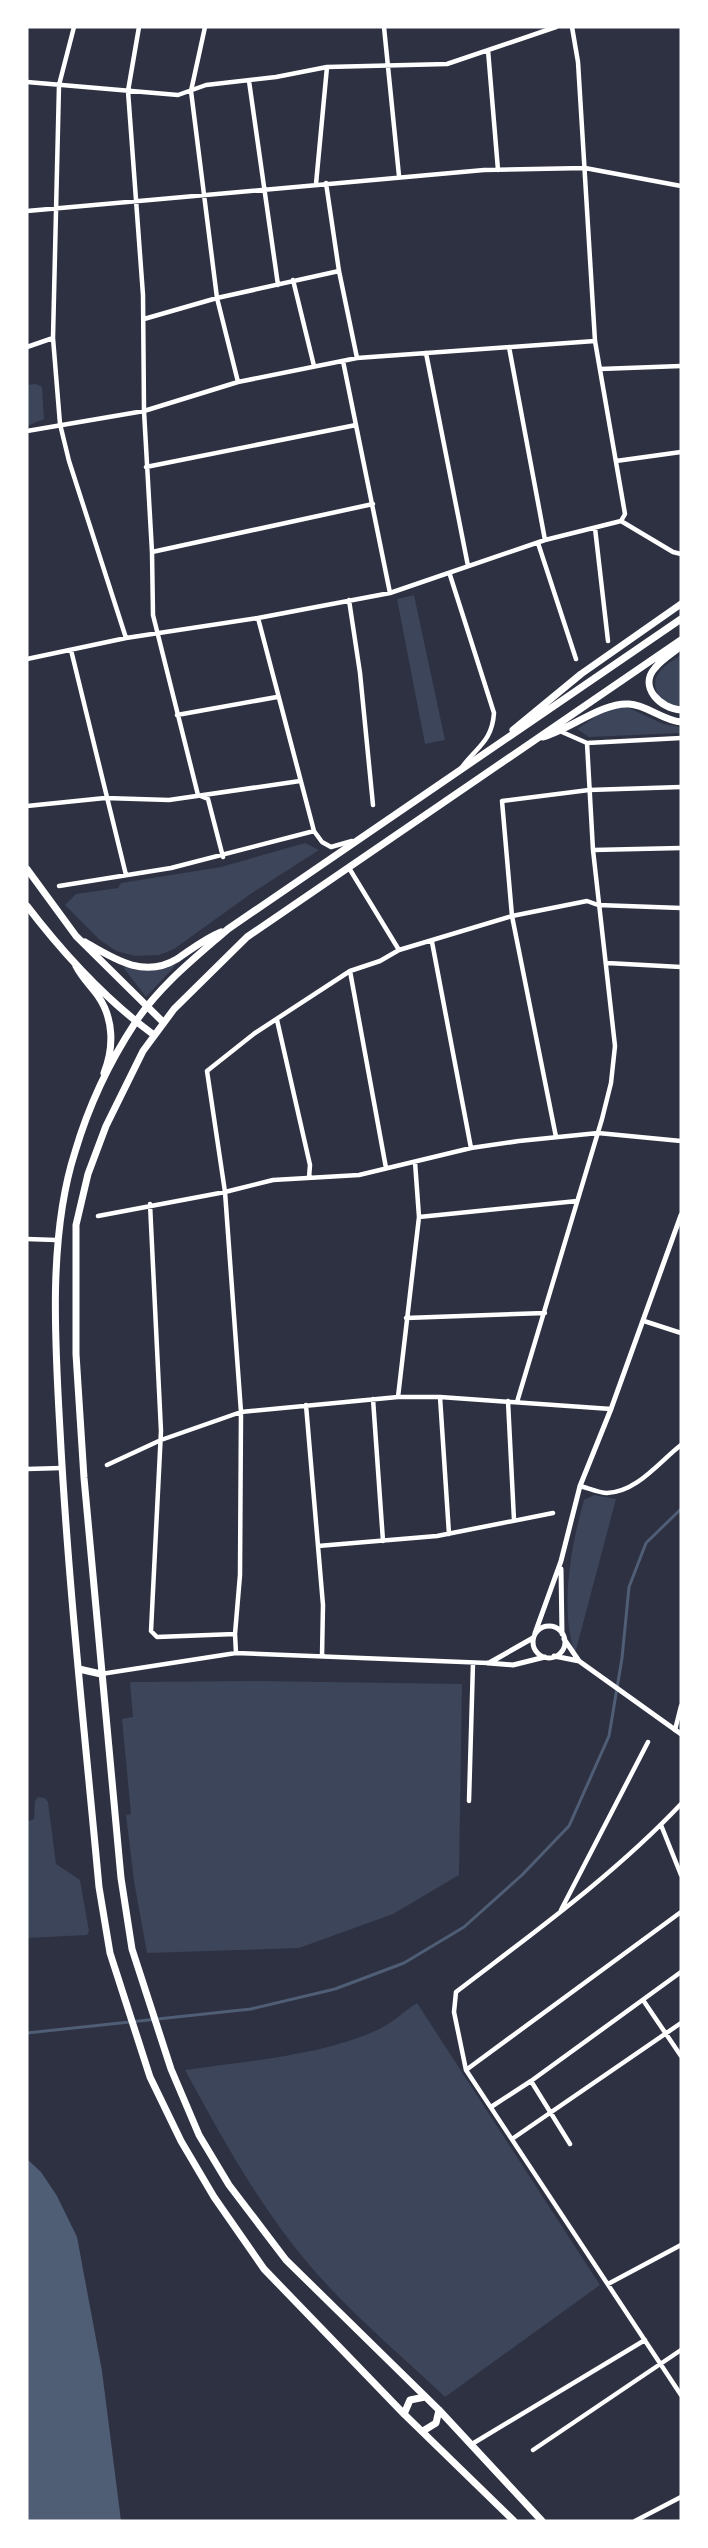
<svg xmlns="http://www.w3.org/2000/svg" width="708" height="2548" viewBox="0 0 708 2548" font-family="Merriweather,serif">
<rect width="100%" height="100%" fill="#2d3142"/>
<path fill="#3c4559" d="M36,384l6,3 2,32 -17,7v-41z
M414,595l31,145 -20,4 -28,-145z
M681,655v51l-9,-1 -12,-7c-14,-21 5,-33 21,-43z
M627,707l36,17 18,3v6l-92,4 -12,-8 30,-20z
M305,843l14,7 -67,43 -78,56 -15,6 -24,1 -19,-5 -16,-11 -35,-35 11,-11 42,-6 3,-5 100,-16z
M176,965l-30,32 -23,-30 35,3z
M594,1495l22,4 -40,151 -2,1c-14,-45 -3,-106 10,-151z
M258,1681l204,3 -3,191 -66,39 -94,34 -152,5 -13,-72 -8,-66 5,-1 -9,-95 11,-2 -3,-35z
M38,1797l7,1 3,4 8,62 24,16 9,51 -2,4 -60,3v-116l7,-3 1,-18z
M417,2003l183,282 -155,112c-38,-36 -78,-70 -113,-107 -62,-64 -105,-143 -147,-220 60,-9 134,-14 190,-39 15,-6 28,-19 42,-28z"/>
<path fill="#4f5d75" d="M27,2159l14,13 16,24 20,41 25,134 19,150h-94z"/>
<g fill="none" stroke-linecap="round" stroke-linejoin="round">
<path stroke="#4f5d75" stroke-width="3" d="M27,2033l224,-24 84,-20 69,-26 60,-36 58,-52 47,-49 40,-90 13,-78 7,-71 17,-44 35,-34"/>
<path stroke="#fff" stroke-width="4.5" d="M74,27l-15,58 -6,253 7,86 9,37 57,177
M139,27l-11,64 15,204 1,116 8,141 1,63 45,180 10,4 15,58
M205,27l-14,64 26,207 21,84
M384,27l15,149
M572,27l6,35 17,279 30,173 -4,7
M488,50l10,120
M249,81l29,204
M27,82l151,13 28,-10 70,-8 51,-10 120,-3 109,-37
M326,183l13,88 18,87
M316,184l11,-117
M27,211l457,-41 101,-2 96,18
M293,280l21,86
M144,319l73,-21 122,-27
M27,347l26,-9
M509,347l36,193
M426,353l42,213
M343,361l47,232
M600,369l81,-3
M27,431l117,-20 94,-29 119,-24 238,-17
M616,461l65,-9
M146,467l210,-42
M621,521l52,31 8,2
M595,528l13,113
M538,543l38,116
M152,552l221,-48
M450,575l44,138c-2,28 -16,33 -32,54
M349,600l11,73 13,132
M258,618l56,213 8,11 9,5 21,-6
M71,650l55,225
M27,659l99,-21 132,-20 132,-25 155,-53 76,-19
M177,715l100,-18
M587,743l94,-5
M27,806l78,-8 64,2 131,-19
M593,850l88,-2
M349,868l50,82
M59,886l112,-18 143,-37
M432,942l39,206
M607,963l74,4
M350,971l36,197
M277,1020l33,145 -1,13
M556,1137l-44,-221 -10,-115 87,-11 92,-3
M150,1204l11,227 -10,200 6,6 78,-3
M98,1216l127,-24 48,-12 86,-5 112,-27 48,-7 79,-8 83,8
M419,1217l158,-16
M27,1239l29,1
M406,1318l139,-5
M644,1321l37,12
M398,1397l21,-180 -4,-55
M440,1397l9,137
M373,1399l10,142
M508,1401l6,119
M517,1402l85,-283 9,-36 4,-37 -22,-196 -6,-107 -25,-11
M306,1405l17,200 -1,51
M107,1465l54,-25 80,-28 157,-15h42l171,12
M27,1469l35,-1
M580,1486c8,2 19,7 27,7 30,-1 52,-31 74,-48
M318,1546l119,-10 116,-23
M236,1653l-1,-19 5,-59 1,-163 -16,-220 -18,-121 48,-38 95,-62 30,-10 19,-11 113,-34 75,-15 11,4 83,3
M101,1674l135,-21 252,10
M675,1730l6,-24
M469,1801l4,-138
M681,1804c-67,71 -148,129 -225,188l-2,20 12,58 215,325
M661,1825l20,50
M561,1910l87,-168
M643,2000l38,56
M466,2070l215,-158
M531,2081l39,63
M491,2107l40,-26 150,-109
M512,2139l169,-116
M608,2284l73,-39
M472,2444l173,-104
M533,2450l148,-100
M635,2521l46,-24"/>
<path stroke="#fff" stroke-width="5" d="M561,1569l1,65
M533 1642a16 16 0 1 1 32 0a16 16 0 1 1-32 0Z
M535,1633l26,-72 19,-75 31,-77 70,-194
M564,1639l15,22 102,73
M554,1656l25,5
M488,1663l25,2 32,-8
M489,1663l44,-25"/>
<path stroke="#fff" stroke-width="7" d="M681,646c-8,7 -19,13 -26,22 -17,19 6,41 26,42
M513,730l68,-56 100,-70
M543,737c27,-8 60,-35 86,-33 18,1 33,16 52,18
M27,869l49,67 87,86
M27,906c36,47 79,94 127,129
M85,942c29,17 59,37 92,17 15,-10 27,-20 44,-27
M76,966c6,12 15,20 22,30 16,23 16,52 6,77
M79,1669l22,5
M404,2414l6,-14 15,-3
M423,2431l13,-8 3,-13
M514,2521l-110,-107 -140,-145 -50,-72 -33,-56 -31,-64 -40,-124 -11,-66c-14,-152 -31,-304 -39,-457 -5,-88 -12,-194 15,-278 13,-44 35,-91 60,-129 24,-37 61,-66 93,-94l453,-310
M542,2521l-103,-111 -153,-150 -57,-75 -30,-50 -28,-66 -39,-120 -11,-71 -37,-400 -8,-124v-129l12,-51 18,-48 37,-75 31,-42 73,-72 434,-297"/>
</g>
<rect width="708" height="2548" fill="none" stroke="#ffffff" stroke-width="57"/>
</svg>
